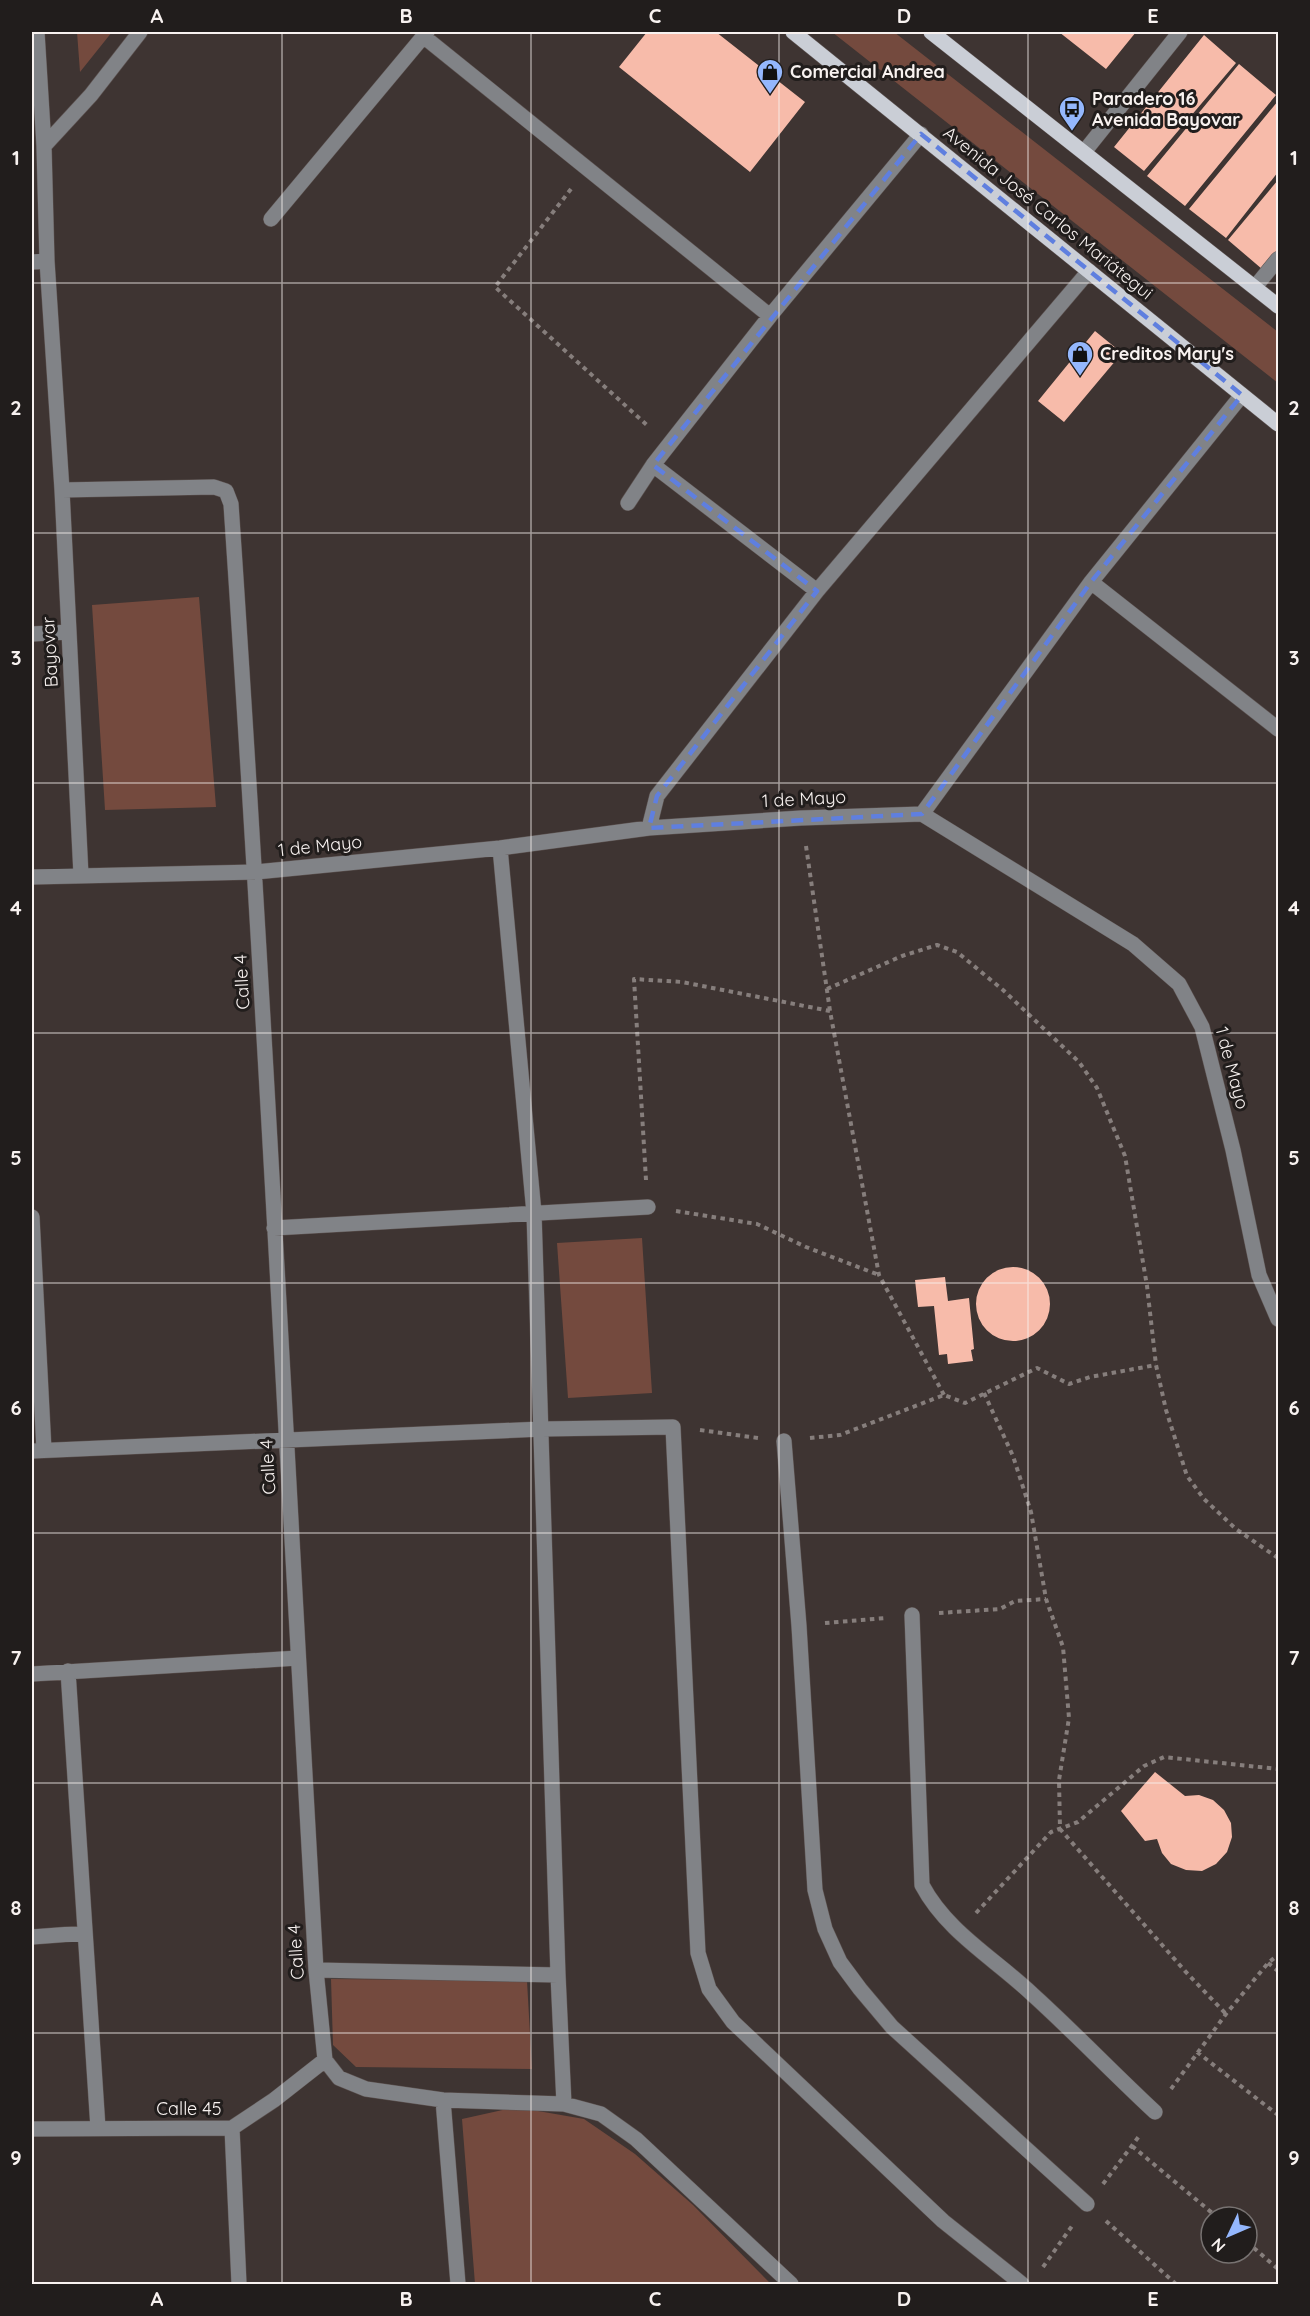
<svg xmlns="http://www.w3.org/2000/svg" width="1310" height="2316" viewBox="0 0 1310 2316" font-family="Quicksand,sans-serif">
<rect width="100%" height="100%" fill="#3e3432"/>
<path fill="#744a3e" d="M77,32h35l-32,40z
M832,32h62l384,300v51z
M199,597l17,210 -111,3 -13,-205z
M642,1238l10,155 -84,5 -11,-155z
M331,1979l196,2 5,88 -176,-2 -23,-22z
M507,2109l31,2 46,8 51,35 58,51 78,79h-296l-13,-165z"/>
<path fill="#f7bbaa" d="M647,32h69l89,70 -55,70 -131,-105z
M1059,32h77l-30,37z
M1204,35l32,28 -92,108 -30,-24z
M1239,64l37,31 -91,111 -38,-30z
M1278,101v71l-52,66 -37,-29z
M1278,180v69l-16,20 -34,-29z
M1095,331l27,22 -58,69 -26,-21z
M976 1304a37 37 0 1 1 74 0a37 37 0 1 1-74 0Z
M945,1277l3,24 21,-3 5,51 -3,1 2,11 -25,3 -1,-10 -8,1 -5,-49 -16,1 -3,-27z
M1155,1772l30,24 14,-1 14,5 11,10 7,13 1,14 -5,15 -11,12 -14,7 -16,-1 -15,-6 -9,-11 -5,-14 -12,2 -24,-30z"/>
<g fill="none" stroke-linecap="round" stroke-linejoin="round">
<g stroke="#5c5250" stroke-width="16">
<path id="minor" d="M37,32l7,114 3,115 15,229 19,385
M423,36l347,280
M44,146l47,-51 49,-63
M1084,152l96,-120
M271,219l156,-187
M32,262l15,-1
M1255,287l23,-28
M653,465l164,126
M62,490l152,-3 12,4 5,13c33,489 57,978 85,1466l9,90
M628,503l25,-38 117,-149 151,-182
M1091,582l187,147
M32,634l36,-2
M922,814l169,-232 151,-187
M649,828l8,-32 160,-205 272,-320
M500,848l34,365 24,762 6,129
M32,877l224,-5 244,-24 149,-20 152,-10 121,-4 211,130 46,40 23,43 31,123 26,125 19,44
M32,1217l12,233
M274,1228l374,-21
M784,1441l15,185 16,264 10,39 15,33 20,27 32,38 195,177
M32,1451l510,-22 131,-2 25,526 11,36 24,33 210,199 79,63
M912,1615l10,270c25,47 72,73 110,109 42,38 81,79 123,118
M68,1671l30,457
M32,1674l266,-16
M32,1937l53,-4
M316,1970l242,5
M325,2060l14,18 27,11 77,11 121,4 37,10 35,25 155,145
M443,2100l15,184
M232,2128l7,156
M32,2129l200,-1 42,-28 51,-40"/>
</g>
<g stroke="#5c5250" stroke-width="16">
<path id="major" d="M793,32l485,392
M931,32l347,274"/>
</g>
<path stroke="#867e7c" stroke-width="4" stroke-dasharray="4.5 4.5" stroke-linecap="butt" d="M571,189l-76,98 154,140
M806,846l24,165 49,264 65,120
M827,989l75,-33 35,-11 20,7 46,38 76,72 18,26 28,68 22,130 9,79 10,45 21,66 17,23 32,30 42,29
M646,1180l-12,-201 48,3 148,29
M676,1211l81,13 49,23 73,28
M984,1393l29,63 18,56 15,87 17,48 6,71 -10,62 1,49 125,142 41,43
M700,1430l58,8
M810,1438l30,-3 104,-40 21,8 72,-35 32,16 21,-7 66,-12
M939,1613l61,-4 15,-8 31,-2
M825,1623l61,-5
M976,1913l75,-81 27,-10 66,-56 20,-9 114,12
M1268,1963l10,8
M1197,2052l81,63
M1171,2089l55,-75 42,-51 10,-8
M1132,2146l85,71
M1103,2184l37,-49
M1106,2221l70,63
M1247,2242l31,27
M1043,2267l29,-41"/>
<use href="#minor" stroke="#818387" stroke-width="15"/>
<use href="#major" stroke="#caced6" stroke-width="15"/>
</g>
<path fill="none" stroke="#5f7fdf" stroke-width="4.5" stroke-dasharray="12 8" stroke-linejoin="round" d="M921,134l321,261 -151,187 -169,232 -273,14 8,-32 160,-205 -164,-126z"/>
<path fill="none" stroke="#f8f2f0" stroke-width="1.5" stroke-opacity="0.55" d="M282,32v2252M531,32v2252M779,32v2252M1028,32v2252M32,283h1246M32,533h1246M32,783h1246M32,1033h1246M32,1283h1246M32,1533h1246M32,1783h1246M32,2033h1246"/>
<defs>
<g id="shop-pin" transform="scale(1.35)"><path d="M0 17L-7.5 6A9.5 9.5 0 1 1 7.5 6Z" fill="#94b7fd" stroke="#211d1c"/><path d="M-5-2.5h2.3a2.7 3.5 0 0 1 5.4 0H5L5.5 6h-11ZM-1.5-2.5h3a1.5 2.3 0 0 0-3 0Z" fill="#111"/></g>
<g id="bus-pin" transform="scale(1.35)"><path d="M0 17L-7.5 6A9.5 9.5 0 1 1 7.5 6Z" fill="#94b7fd" stroke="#211d1c"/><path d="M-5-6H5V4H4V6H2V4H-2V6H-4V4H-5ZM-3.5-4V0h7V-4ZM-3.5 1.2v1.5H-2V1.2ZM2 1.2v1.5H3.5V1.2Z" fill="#111"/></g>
</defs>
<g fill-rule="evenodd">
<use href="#shop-pin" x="770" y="72"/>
<use href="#bus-pin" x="1072" y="109"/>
<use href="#shop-pin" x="1080" y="354"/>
</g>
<g text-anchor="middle" stroke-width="6" stroke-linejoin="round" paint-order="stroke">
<g font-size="18" font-weight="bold" fill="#f8f2f0" stroke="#211d1c" text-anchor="start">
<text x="790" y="78">Comercial Andrea</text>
<text x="1092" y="105">Paradero 16<tspan x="1092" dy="21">Avenida Bayovar</tspan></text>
<text x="1100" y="360">Creditos Mary's</text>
</g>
<g font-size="18" fill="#f8f2f0" stroke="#211d1c">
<text transform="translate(1048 213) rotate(39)" y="6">Avenida José Carlos Mariátegui</text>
<text transform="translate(50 652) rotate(-93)" y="6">Bayovar</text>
<text transform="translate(804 799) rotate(-3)" y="6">1 de Mayo</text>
<text transform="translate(320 846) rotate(-6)" y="6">1 de Mayo</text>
<text transform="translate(242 982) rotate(-93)" y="6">Calle 4</text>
<text transform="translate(1232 1068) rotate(75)" y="6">1 de Mayo</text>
<text transform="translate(268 1467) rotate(-93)" y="6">Calle 4</text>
<text transform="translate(296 1952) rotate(-94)" y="6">Calle 4</text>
<text x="189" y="2115">Calle 45</text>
</g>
</g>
<rect width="1310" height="2316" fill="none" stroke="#211d1c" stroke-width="66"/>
<g transform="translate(1229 2235) rotate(226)"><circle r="28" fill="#211d1c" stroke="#777271" stroke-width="1.5"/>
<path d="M0-4.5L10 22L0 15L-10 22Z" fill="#94b7fd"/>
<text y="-9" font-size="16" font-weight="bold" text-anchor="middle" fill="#f8f2f0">N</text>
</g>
<rect x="33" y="33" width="1244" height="2250" fill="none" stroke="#f8f2f0" stroke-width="2"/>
<g font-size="20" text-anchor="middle" font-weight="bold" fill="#f8f2f0">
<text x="157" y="23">A</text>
<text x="406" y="23">B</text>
<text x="655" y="23">C</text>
<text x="904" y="23">D</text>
<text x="1153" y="23">E</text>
<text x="16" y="165">1</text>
<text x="1294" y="165">1</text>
<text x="16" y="415">2</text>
<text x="1294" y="415">2</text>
<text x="16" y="665">3</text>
<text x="1294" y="665">3</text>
<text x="16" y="915">4</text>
<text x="1294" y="915">4</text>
<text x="16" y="1165">5</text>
<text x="1294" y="1165">5</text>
<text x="16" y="1415">6</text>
<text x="1294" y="1415">6</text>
<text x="16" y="1665">7</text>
<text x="1294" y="1665">7</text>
<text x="16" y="1915">8</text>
<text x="1294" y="1915">8</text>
<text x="16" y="2165">9</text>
<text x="1294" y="2165">9</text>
<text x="157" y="2306">A</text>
<text x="406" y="2306">B</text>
<text x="655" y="2306">C</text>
<text x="904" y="2306">D</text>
<text x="1153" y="2306">E</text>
</g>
</svg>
